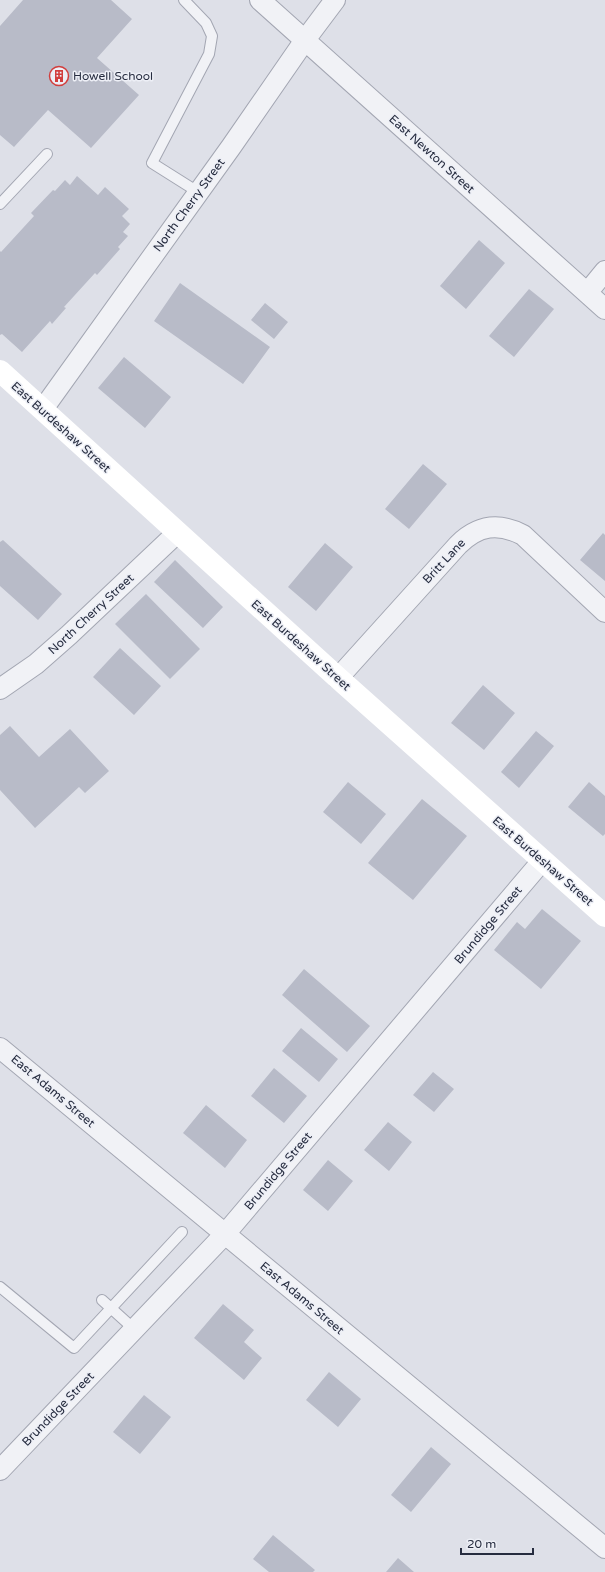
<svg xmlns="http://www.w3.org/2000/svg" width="605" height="1572" viewBox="0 0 605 1572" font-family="'Varela Round',sans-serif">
<rect width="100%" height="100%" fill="#dee0e8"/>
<path fill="#b8bbc8" d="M23,0h88l21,19 -35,39 42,37 -48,53 -43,-38 -34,37 -14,-12v-109z
M77,176l21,19 7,-8 24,22 -7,7 8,8 -7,8 5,4 -10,11 2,2 -23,26 -2,-2 -31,34 2,1 -14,16 -2,-3 -28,31 -20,-18 -2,1v-84l1,1 33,-36 -3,-3 22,-23 2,1 10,-11 5,5z
M479,240l26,23 -39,46 -26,-23z
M180,283l90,64 -27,37 -89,-63z
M529,289l25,20 -40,48 -25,-21z
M265,303l23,19 -14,17 -23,-19z
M124,357l47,40 -26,31 -47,-40z
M423,464l24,20 -38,45 -24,-20z
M603,533l2,2v46l-25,-21z
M3,540l59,54 -24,26 -38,-34v-44z
M325,543l28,24 -37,44 -28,-24z
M175,560l48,47 -20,21 -49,-46z
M146,594l54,55 -30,30 -55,-55z
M120,648l41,38 -27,29 -41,-38z
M483,685l32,28 -31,37 -33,-27z
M10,726l29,31 31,-28 39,42 -24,22 -6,-6 -44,41 -35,-38v-55z
M536,731l18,15 -35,42 -18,-16z
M348,782l38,32 -25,30 -38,-32z
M589,782l16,14v38l-2,2 -35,-29z
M422,799l45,37 -54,64 -45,-37z
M542,909l39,32 -40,48 -47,-39 23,-28 8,7z
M304,969l66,57 -23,26 -65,-57z
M301,1028l37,31 -19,23 -37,-31z
M274,1068l33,28 -23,27 -33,-27z
M433,1072l21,17 -20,23 -21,-17z
M206,1105l41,35 -22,28 -42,-35z
M388,1122l24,20 -23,29 -25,-21z
M328,1160l25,21 -25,30 -25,-21z
M223,1304l31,26 -10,12 18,16 -18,22 -50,-42z
M329,1372l32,27 -23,28 -32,-27z
M144,1395l27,22 -31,37 -27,-22z
M431,1447l20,17 -40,48 -20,-17z
M273,1535l42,35 -2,2h-44l-16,-13z
M398,1558l16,14h-28z"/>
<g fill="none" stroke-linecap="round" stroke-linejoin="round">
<g stroke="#a3a6b2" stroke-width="12">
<path id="lane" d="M184,0l22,23 6,13 -3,18 -57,109 46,29
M0,204l47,-50
M0,1287l74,61 108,-116
M102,1300l32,29"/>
</g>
<g stroke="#a3a6b2" stroke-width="22">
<path id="street" d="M260,0l345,309
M587,293l18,-22
M43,409l188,-262 74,-107 30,-40
M338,678l120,-133c20,-20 40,-23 65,-10l82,77
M0,689l36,-25 33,-29 108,-102
M0,1048l605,500
M0,1470l225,-236 317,-373"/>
</g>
<use href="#lane" stroke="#f1f2f6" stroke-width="10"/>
<use href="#street" stroke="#f1f2f6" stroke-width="20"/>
<path stroke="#fff" stroke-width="22" d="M0,371l338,307 267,238"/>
</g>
<defs>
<g id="building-ring" transform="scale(1)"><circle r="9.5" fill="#edeff6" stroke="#d23e3d" stroke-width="1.5"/><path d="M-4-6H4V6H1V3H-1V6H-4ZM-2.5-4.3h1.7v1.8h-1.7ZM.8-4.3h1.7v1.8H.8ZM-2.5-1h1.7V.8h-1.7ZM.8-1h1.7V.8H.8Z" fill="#d23e3d"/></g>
</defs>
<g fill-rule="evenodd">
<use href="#building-ring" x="59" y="76"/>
</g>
<g text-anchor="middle" stroke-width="3" stroke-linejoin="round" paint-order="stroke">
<g font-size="12" fill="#262c3f" stroke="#edeff6" text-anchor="start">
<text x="73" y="80">Howell School</text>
</g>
<g font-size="12" fill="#262c3f" stroke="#edeff6">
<text transform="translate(432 154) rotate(42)" y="4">East Newton Street</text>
<text transform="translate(189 205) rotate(-54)" y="4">North Cherry Street</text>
<text transform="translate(61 427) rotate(42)" y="4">East Burdeshaw Street</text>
<text transform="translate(444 561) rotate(-47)" y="4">Britt Lane</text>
<text transform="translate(91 614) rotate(-43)" y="4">North Cherry Street</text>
<text transform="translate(301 645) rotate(42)" y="4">East Burdeshaw Street</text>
<text transform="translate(543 861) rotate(41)" y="4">East Burdeshaw Street</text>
<text transform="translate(488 925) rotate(-50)" y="4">Brundidge Street</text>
<text transform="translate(53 1091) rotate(40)" y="4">East Adams Street</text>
<text transform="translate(278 1171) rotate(-50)" y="4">Brundidge Street</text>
<text transform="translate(302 1298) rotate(40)" y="4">East Adams Street</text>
<text transform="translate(58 1409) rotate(-46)" y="4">Brundidge Street</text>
</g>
</g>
<path d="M461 1548v6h72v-6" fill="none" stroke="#262c3f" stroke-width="2"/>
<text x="467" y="1548" font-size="12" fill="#262c3f" stroke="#edeff6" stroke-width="3" paint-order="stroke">20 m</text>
</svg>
